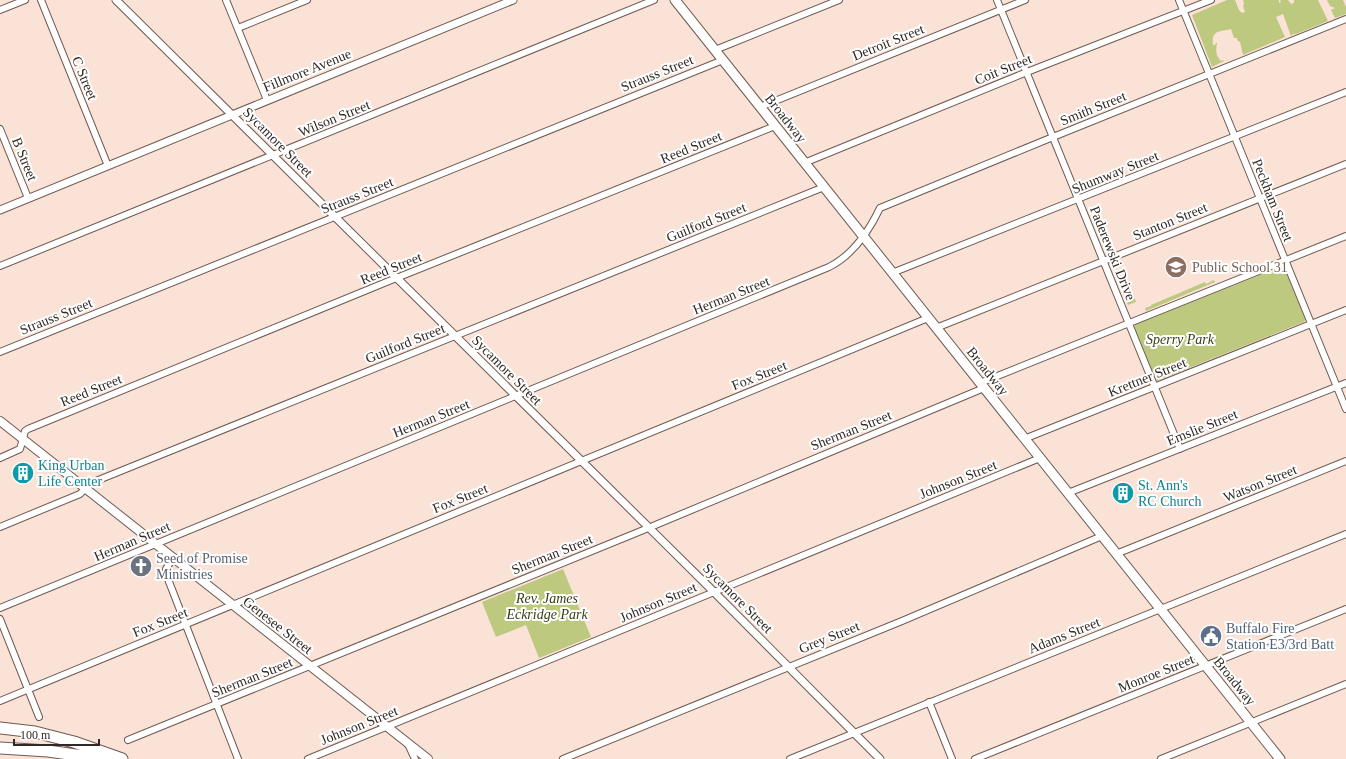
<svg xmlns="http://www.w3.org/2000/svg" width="1346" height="759" viewBox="0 0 1346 759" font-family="Georgia,serif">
<rect width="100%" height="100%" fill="#fae2d7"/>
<path fill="#bcc97f" d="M1227,0h8l4,10 3,3 3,-1 -2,-6 1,-2 -1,-4h36v3l2,-1 -1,-2h8l3,4 3,-1v-3h24l10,21 -32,13h-3l-2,2 -8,-22 -7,3 9,20 -42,18 -3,-13 -3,-2v-2h-3l-3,-9c-12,3 -20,1 -18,16h2l1,-2h1c-1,8 -2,11 4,18l2,-1 1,1 -12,6 -20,-52z
M1327,0h16l3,7v7l-11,4 -4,-8 4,-2 -5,-2z
M1280,267h2l3,3 20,48v2l-1,2 -148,59 -21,-52 -1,-3 2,-2z
M1125,275l11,27 -8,3 -11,-27z
M1214,280l1,2 -69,29 -1,-3 6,-2v-1l54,-23 1,2z
M563,569l28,68 -52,21 -13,-33 -30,12 -14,-35z"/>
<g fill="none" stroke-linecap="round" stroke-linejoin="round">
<g stroke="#6e5a51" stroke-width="8">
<path id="minor" d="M41,0l67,166
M226,0l41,100
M997,0l183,449
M1179,0l167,409
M0,10l25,-10
M238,28l69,-28
M715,50l124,-50
M760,107l265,-107
M0,129l28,69
M804,163l223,-91 184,-72
M0,266l654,-266
M892,273l454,-181
M936,328l410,-164
M0,352l723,-292
M980,383l366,-147
M1024,439l322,-129
M0,458l20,-9 5,-18 3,-2 361,-148 386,-155
M1068,493l278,-110
M0,527l80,-33 11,-11 733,-296
M1116,554l230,-93
M173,558l-7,11v5l72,185
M0,608l829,-341c24,-12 40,-36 51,-59l173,-71 293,-118
M0,619l39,98
M0,701l928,-383
M929,702l23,57
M128,740l513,-209 343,-143
M408,744l7,15
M308,759l732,-301
M563,759l339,-138 200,-85
M790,759l556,-225
M975,759l371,-150
M1161,759l185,-75"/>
</g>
<g stroke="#6e5a51" stroke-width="9">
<path id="tertiary" d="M116,0l598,592 166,167
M0,210l513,-210"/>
</g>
<g stroke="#6e5a51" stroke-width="10">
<path id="secondary" d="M0,421l428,338"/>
</g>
<g stroke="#6e5a51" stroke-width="11">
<path id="primary" d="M675,0l605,759"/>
</g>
<g stroke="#6e5a51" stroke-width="13">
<path id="motorway" d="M0,728l35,4 39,10 48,17
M0,748l48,3 55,8"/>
</g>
<use href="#minor" stroke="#fff" stroke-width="6"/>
<use href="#tertiary" stroke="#fff" stroke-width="7"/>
<use href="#secondary" stroke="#fff" stroke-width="8"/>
<use href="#primary" stroke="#fff" stroke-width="9"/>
<use href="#motorway" stroke="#fff" stroke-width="11"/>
</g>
<defs>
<g id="school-disc" transform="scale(1.15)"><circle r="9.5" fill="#8d6e63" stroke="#fff"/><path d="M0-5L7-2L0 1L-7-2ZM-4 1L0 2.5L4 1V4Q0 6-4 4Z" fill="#fff"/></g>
<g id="building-disc" transform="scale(1.15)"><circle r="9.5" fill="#0f9aa8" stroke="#fff"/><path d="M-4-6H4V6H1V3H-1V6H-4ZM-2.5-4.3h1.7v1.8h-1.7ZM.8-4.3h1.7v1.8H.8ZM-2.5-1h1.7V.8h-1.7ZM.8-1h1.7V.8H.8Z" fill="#fff"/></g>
<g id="church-disc" transform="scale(1.15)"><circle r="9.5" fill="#6b7280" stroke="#fff"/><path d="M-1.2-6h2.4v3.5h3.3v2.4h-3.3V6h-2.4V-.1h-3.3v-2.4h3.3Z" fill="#fff"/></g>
<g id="civic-disc" transform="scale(1.15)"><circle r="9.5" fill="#5c6f8a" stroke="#fff"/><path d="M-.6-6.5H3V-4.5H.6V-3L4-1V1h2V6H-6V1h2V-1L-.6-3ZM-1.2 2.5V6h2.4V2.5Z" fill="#fff"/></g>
</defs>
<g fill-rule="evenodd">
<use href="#school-disc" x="1176" y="267"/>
<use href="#building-disc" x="23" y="473"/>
<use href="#building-disc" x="1123" y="493"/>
<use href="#church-disc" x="141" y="566"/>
<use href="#civic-disc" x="1211" y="636"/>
</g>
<g text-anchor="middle" stroke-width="4" stroke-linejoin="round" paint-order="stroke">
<g font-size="14" fill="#312824" stroke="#fff">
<text transform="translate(888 42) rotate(-22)" y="5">Detroit Street</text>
<text transform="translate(1003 69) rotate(-22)" y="5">Coit Street</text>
<text transform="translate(307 70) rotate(-22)" y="5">Fillmore Avenue</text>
<text transform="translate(657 73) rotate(-22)" y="5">Strauss Street</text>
<text transform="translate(85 78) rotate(68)" y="5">C Street</text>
<text transform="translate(1093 108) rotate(-22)" y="5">Smith Street</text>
<text transform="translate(334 118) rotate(-22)" y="5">Wilson Street</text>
<text transform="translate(786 118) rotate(52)" y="5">Broadway</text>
<text transform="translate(278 142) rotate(45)" y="5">Sycamore Street</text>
<text transform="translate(691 147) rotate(-22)" y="5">Reed Street</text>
<text transform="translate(25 159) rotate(68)" y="5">B Street</text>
<text transform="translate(1115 172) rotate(-22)" y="5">Shumway Street</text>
<text transform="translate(357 195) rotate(-22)" y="5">Strauss Street</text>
<text transform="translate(1273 200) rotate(68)" y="5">Peckham Street</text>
<text transform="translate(1170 221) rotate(-22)" y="5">Stanton Street</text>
<text transform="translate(706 222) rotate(-22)" y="5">Guilford Street</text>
<text transform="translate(1113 253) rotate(68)" y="5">Paderewski Drive</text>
<text transform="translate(391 268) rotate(-22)" y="5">Reed Street</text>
<text transform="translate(731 295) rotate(-22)" y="5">Herman Street</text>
<text transform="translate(56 316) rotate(-22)" y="5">Strauss Street</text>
<text transform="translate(405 343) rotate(-22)" y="5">Guilford Street</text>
<text transform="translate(507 370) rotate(45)" y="5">Sycamore Street</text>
<text transform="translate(988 371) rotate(51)" y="5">Broadway</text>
<text transform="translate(759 375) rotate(-22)" y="5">Fox Street</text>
<text transform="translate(1147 377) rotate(-22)" y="5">Krettner Street</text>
<text transform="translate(91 390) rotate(-22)" y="5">Reed Street</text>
<text transform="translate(431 418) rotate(-22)" y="5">Herman Street</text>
<text transform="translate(1202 427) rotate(-22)" y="5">Emslie Street</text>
<text transform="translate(851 430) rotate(-22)" y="5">Sherman Street</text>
<text transform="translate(958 479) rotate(-22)" y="5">Johnson Street</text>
<text transform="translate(1260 483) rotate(-22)" y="5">Watson Street</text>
<text transform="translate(460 498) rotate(-22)" y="5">Fox Street</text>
<text transform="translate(132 541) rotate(-23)" y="5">Herman Street</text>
<text transform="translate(552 554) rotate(-22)" y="5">Sherman Street</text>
<text transform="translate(738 598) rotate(45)" y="5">Sycamore Street</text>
<text transform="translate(658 602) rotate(-23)" y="5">Johnson Street</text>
<text transform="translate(160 622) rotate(-22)" y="5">Fox Street</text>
<text transform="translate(278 625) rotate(38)" y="5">Genesee Street</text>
<text transform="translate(1064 635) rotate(-22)" y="5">Adams Street</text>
<text transform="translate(829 637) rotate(-22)" y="5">Grey Street</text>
<text transform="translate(1156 673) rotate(-22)" y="5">Monroe Street</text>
<text transform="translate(252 677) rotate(-22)" y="5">Sherman Street</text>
<text transform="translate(1235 681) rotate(51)" y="5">Broadway</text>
<text transform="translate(359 725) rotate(-22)" y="5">Johnson Street</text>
</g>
<g font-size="14" fill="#785e54" stroke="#fff" text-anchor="start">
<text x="1192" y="272">Public School 31</text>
</g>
<g font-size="14" font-style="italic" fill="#383e13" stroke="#fff">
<text x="1180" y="344">Sperry Park</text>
<text x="547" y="603">Rev. James<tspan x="547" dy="16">Eckridge Park</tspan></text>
</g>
<g font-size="14" fill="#0d838f" stroke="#fff" text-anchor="start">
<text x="38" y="470">King Urban<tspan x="38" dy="16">Life Center</tspan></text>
<text x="1138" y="490">St. Ann's<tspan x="1138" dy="16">RC Church</tspan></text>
</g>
<g font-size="14" fill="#5b616d" stroke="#fff" text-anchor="start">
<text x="156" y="563">Seed of Promise<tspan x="156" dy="16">Ministries</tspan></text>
</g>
<g font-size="14" fill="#4e5e75" stroke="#fff" text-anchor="start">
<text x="1226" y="633">Buffalo Fire<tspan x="1226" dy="16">Station E3/3rd Batt</tspan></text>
</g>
</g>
<path d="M14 739v6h85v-6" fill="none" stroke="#312824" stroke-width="2"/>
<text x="20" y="739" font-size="12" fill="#312824" stroke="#ffffff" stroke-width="3" paint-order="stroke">100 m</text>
</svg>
